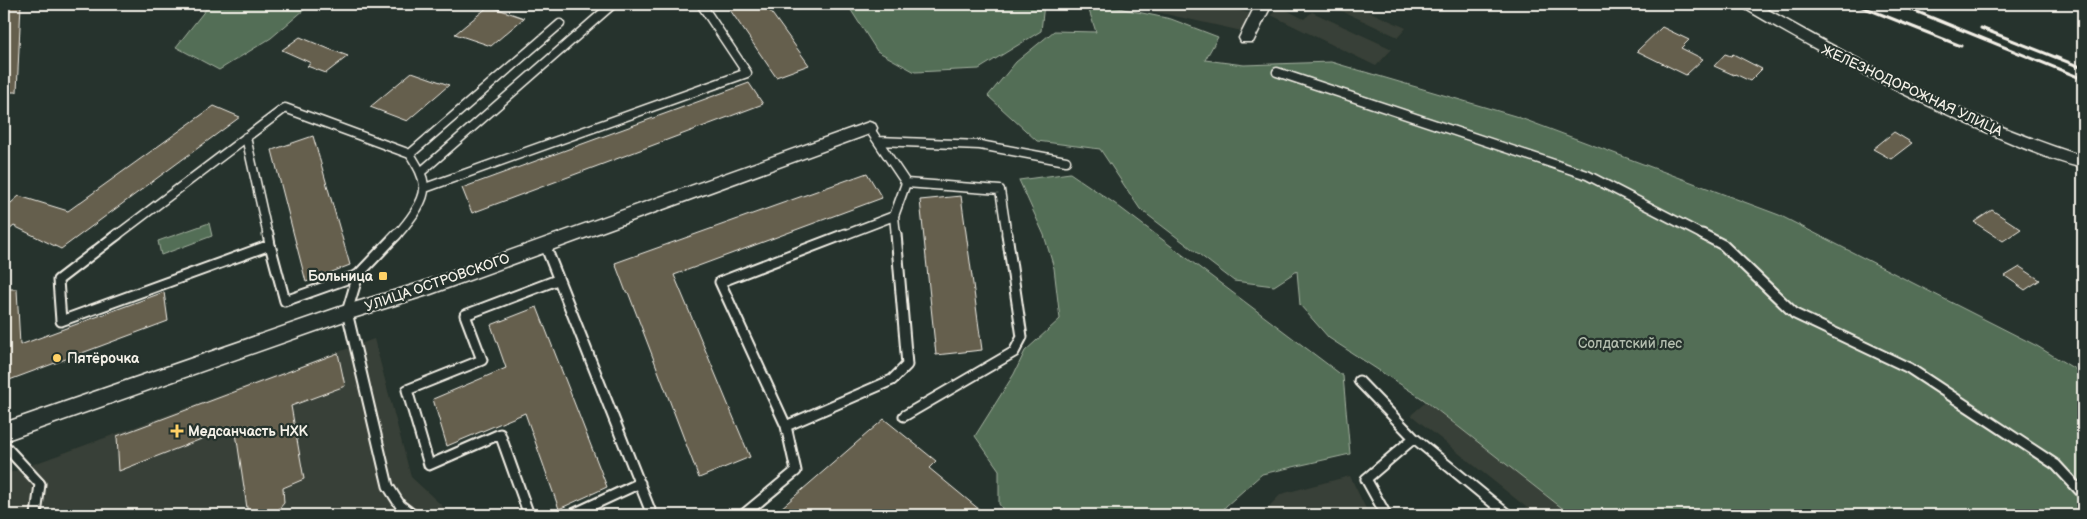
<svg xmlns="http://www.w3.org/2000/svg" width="2087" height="519" viewBox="0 0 2087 519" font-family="'Balsamiq Sans',sans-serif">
<rect width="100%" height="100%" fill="#26332d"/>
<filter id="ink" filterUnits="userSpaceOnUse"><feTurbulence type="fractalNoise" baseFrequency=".02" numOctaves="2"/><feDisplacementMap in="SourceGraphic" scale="10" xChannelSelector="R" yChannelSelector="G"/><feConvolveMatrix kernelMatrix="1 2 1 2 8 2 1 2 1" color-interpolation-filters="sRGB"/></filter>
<g filter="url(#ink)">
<path fill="#394037" d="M1121,4h88l40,9 -7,18z
M1327,4h25l54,24 -8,9z
M1280,7l24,12 8,-7 80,37 -16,17 -105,-51z
M374,339l37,138 41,38h-448v-40z
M1426,402l145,113h-35l-125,-100z
M1350,476l19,39h-108l20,-21z"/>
<path fill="#526e56" stroke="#a3b09f" d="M210,4h101l-40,34 -52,32 -43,-23z
M847,4h197l-3,27 -62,38 -64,3 -38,-21z
M1087,4h12l72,15 47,18 -13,23 39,5 87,-3 184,54 264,99 258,131 46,28v141h-512l-148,-116 -94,-61 -29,-33 -3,-34 -23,15 -40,-5 -94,-72 -40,-60 -63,-8 -49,-45 28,-34 38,-31 42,1z
M1070,173l44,30 229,173 7,78 -88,20 -36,32 -7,9h-212l-8,-11v-34l-24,-34 39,-62 11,-23 35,-32 -6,-51 -10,-33 -25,-55z
M209,223l3,13 -51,19 -3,-14z"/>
<path fill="#655e4e" stroke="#f4f1e8" d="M4,4h17l-4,88h-13z
M726,4h39l44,61 -33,12z
M489,6l35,12 -33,28 -36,-12z
M1662,27l27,13 -8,8 22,11 -17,16 -49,-24z
M300,37l29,12 19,7 -22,17 -19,-7 4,-3 -29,-13z
M1725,54l6,2 2,-2 29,15 -12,12 -15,-7 -1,1 -20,-9z
M412,72l37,13 -42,36 -37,-14z
M749,83l14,21 -291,109 -10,-25z
M214,106l26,11 -179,132 -47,-23 -10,8v-25l15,-13 49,15z
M1894,132l18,11 -21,16 -18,-10z
M313,136l37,129 -44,17 -34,-132z
M867,173l15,25 -208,77 76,182 -51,21 -71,-186h-2l-11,-29z
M961,196l21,154 -46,5 -16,-155z
M1992,210l29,19 -18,12 -29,-19z
M2020,267l20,13 -15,10 -20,-14z
M4,289h13l3,56 144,-53 4,29 -164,61z
M537,307l70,180 -48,22 -34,-96 -78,33 -14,-47 73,-31 -15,-43z
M338,353l7,33 -54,20 13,73 -21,9 1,15 -10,12h-26l-13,-89 -116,45 -2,-35z
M884,419l52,42 -7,7 57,47h-213z"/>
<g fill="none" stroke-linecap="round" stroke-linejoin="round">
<g stroke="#f4f1e8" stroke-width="11">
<path id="service-far1" d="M1277,72l310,103 118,61
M869,128l37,55 94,7 7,46
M246,137l22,99
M878,141l102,4 86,16
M421,172l192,-168
M425,188l322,-115 -46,-69
M116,236l169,-128 125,46
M396,236c10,-11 30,-35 28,-50 -1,-12 -8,-22 -14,-32l150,-130
M842,236l52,-20
M896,236l-2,-20 12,-33"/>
</g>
<g stroke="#f4f1e8" stroke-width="13">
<path id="service" d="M118,234l-60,46 3,41 209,-76 15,56 73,-26
M268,234l2,11
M397,234l-39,41 -11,37 41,174 12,19 13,10
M1702,234l21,11 72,69 114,54 147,97 27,29
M545,245l107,270
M1359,381l55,57
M904,416l110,-64 8,-15 -15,-103
M786,426l106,-46 15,-15 -11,-131
M4,445l36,39 -4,31
M529,515l-29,-81 -71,31 -22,-75 75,-30 -17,-45 92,-35
M571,515l69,-32
M743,515l53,-44 -10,-45 -66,-144 125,-48
M1386,515l-20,-36 48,-41 94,77"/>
</g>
<g stroke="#f4f1e8" stroke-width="3">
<path id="minor" d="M1256,4h16l-19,38h-12l-2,-4z
M1739,4h19c100,57 215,118 325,152v12c-44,-11 -86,-31 -128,-50 -73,-33 -144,-70 -213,-111z
M869,122l6,2 2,4 -2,4 -444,162 -81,25 -346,122v-18l336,-116 80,-24z"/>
</g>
<use href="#service-far1" stroke="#26332d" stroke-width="8"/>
<use href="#service" stroke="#26332d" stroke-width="9"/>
<use href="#minor" fill="#26332d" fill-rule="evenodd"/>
<path stroke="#f4f1e8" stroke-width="3" d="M1855,4l106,42
M1898,4l185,75
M1981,28l102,40"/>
</g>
</g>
<g fill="#ffd166" stroke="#26332d" stroke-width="2">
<rect x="378" y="271" width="10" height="10" rx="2.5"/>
<circle cx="57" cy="358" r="5"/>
<path d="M174.5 423.5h5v5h5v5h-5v5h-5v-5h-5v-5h5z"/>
</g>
<g text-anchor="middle" stroke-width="4.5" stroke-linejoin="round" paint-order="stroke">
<g font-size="14" fill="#f4f1e8" stroke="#26332d">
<text transform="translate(1912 90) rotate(25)" y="5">ЖЕЛЕЗНОДОРОЖНАЯ УЛИЦА</text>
<text transform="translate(437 282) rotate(-19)" y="5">УЛИЦА ОСТРОВСКОГО</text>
</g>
<g font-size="14" font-weight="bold" fill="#f4f1e8" stroke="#26332d" text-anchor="start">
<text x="373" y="281" text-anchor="end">Больница</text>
<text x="67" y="363">Пятёрочка</text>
<text x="188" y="436">Медсанчасть НХК</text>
</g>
<g font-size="14" fill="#b3bdae" stroke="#26332d">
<text x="1630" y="348">Солдатский лес</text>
</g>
</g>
<rect width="2087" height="519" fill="none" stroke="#26332d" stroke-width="20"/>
<rect x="10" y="10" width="2067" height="499" fill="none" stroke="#f4f1e8" stroke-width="2" filter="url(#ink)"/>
</svg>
